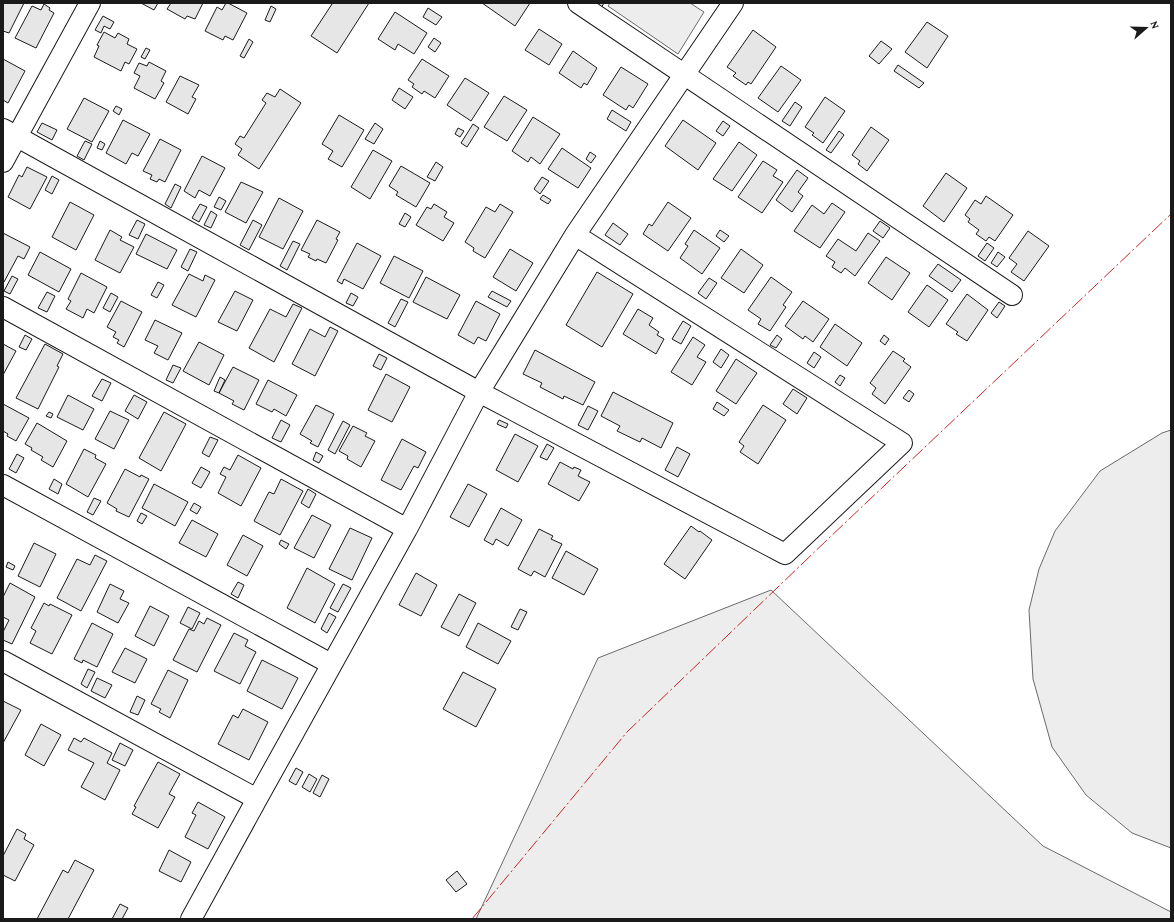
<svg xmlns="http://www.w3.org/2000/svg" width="1174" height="922" viewBox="0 0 1174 922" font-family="'Crimson Pro',serif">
<rect width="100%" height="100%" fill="#fff"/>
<path fill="#ededed" stroke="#6a6a6a" d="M610,3h80l14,9 -26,42 -70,-48z
M1171,430v418l-39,-15 -46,-38 -34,-48 -19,-68 -4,-69 10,-41 16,-38 45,-60 62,-38z
M771,590l272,256 128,66v7h-695l122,-261z"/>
<path fill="#e6e6e6" stroke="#1a1a1a" d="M3,3h21l-15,30 -6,-2z
M141,3h17l-4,7z
M171,3h32l-8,16 -8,-3 -2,3 -18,-10z
M226,3h2l19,10 -14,27 -8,-4 -2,4 -18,-9 12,-24 5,3z
M330,3h39l-32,50 -26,-17 21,-32z
M482,3h48l-15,23z
M594,3h10l-3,5z
M44,4l6,4 -1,2 5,3 -18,35 -21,-10 17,-32 9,4z
M271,6l5,3 -6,13 -5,-2z
M428,8l14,9 -6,8 -13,-8z
M395,12l32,21 -13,21 -16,-10 -3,6 -17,-11z
M103,16l11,6 -4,7 -6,-3 -3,7 -6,-3z
M927,22l21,14 -21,32 -22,-16z
M539,29l23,15 -13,21 -24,-15z
M753,30l23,17 -25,37 -3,-2 -2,3 -13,-9 3,-3 -9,-6z
M104,32l11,6 3,-5 11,6 -2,5 10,5 -8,15 -4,-2 -4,9 -27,-14 5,-11 -2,-1z
M434,38l7,5 -6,9 -7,-5z
M249,39l4,3 -9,16 -4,-2z
M881,41l11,8 -13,15 -10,-8z
M146,48l4,2 -5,9 -4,-2z
M573,51l24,17 -10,17 -3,-2 -3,5 -22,-15z
M3,59l22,12 -17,32 -5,-3z
M422,59l27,17 -14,22 -11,-7 -2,3 -10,-7 2,-3 -6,-4z
M149,62l17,9 -5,10 3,2 -9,16 -21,-11 6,-12 -6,-3 5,-10 8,3z
M898,65l26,18 -5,5 -25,-17z
M781,66l20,14 -23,32 -20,-14z
M621,67l27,17 -15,24 -4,-3 -3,5 -23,-15z
M180,76l19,9 -7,12 4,2 -8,15 -22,-12z
M465,78l24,15 -18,28 -24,-16z
M399,88l14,9 -8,12 -13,-9z
M280,89l21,14 -42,66 -21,-14 4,-6 -7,-5 5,-8 4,2 22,-35 -4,-3 5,-7 8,4z
M504,96l23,14 -20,31 -23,-14z
M825,97l20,14 -22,32 -11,-8 2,-2 -9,-6z
M84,98l25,13 -17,31 -25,-13z
M795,102l7,5 -12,19 -8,-5z
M116,106l6,3 -3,6 -6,-4z
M612,110l19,12 -5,9 -19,-12z
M339,115l25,15 -22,37 -14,-8 5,-8 -11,-7z
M533,117l27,17 -20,30 -9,-7 -3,5 -16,-11z
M123,120l27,14 -12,22 -6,-3 -6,11 -20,-11z
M683,120l33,23 -18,27 -33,-24z
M723,121l7,5 -7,10 -7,-5z
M42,123l15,7 -5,10 -15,-8z
M375,123l8,6 -9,15 -9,-5z
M473,124l6,4 -12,19 -6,-4z
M871,127l18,13 -22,31 -9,-7 2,-3 -8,-6z
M458,128l6,3 -4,6 -5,-3z
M839,131l5,4 -13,18 -5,-3z
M160,139l21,11 -16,32 -6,-3 -2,3 -7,-3 2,-4 -9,-4z
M85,141l7,3 -8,16 -7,-4z
M100,141l5,3 -3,6 -5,-2z
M739,142l18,13 -25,36 -19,-12z
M562,148l29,20 -13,20 -30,-19z
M373,150l19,11 -22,38 -19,-12z
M590,152l6,4 -5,7 -5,-4z
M202,156l23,12 -15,28 -11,-6 -4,8 -11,-7z
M763,161l14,9 -4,6 10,6 -21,31 -24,-16z
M436,162l7,5 -8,14 -8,-4z
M401,166l29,17 -14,24 -20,-12 2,-3 -9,-6z
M27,167l20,10 -17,32 -22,-12 11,-22 3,2z
M797,170l11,8 -10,14 5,4 -11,16 -16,-12z
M946,173l21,15 -23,34 -21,-16z
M52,176l7,4 -7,14 -7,-4z
M542,177l7,4 -9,13 -6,-5z
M241,182l22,10 -17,31 -21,-11z
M175,184l6,3 -10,21 -6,-4z
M543,195l8,5 -3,4 -8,-5z
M986,196l27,19 -18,26 -6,-4 -3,4 -10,-7 3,-4 -11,-8 2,-3 -5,-4 10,-15 6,4z
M219,197l7,4 -5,9 -7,-3z
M279,198l24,13 -20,38 -24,-12z
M70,202l24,13 -18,35 -24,-13z
M668,202l23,16 -23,33 -25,-17 6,-10 3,2z
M832,203l13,9 -25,36 -26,-17 18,-26 12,9z
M200,204l7,3 -8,15 -7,-4z
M434,204l13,8 -3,5 10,6 -11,18 -27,-16 11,-18 4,2z
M500,204l13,8 -28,46 -12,-7 1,-3 -9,-6 21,-35 9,5z
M211,211l6,4 -6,13 -7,-3z
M405,213l6,4 -6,10 -6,-3z
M137,220l8,4 -7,15 -9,-4z
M253,220l9,5 -13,25 -9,-5z
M317,220l23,12 -4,7 2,1 -12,23 -9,-4 -1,2 -8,-4 2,-3 -9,-4z
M880,221l10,7 -7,10 -10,-7z
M613,223l15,11 -8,11 -15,-10z
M110,230l12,7 -2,3 14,7 -14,26 -25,-13z
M694,230l26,18 -18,26 -22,-16 8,-12 -3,-2z
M720,230l9,6 -5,6 -8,-6z
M1028,231l21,15 -25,35 -13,-9 6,-8 -8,-6z
M3,233l27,14 -6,12 -6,-3 -14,26h-1z
M868,233l12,8 -25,35 -10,-8 -4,5 -9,-6 3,-5 -9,-6 12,-17 18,12z
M146,234l31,16 -10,19 -31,-15z
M293,241l7,3 -13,26 -7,-4z
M357,243l24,13 -18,33 -19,-10 -2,5 -5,-3z
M987,243l7,5 -9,13 -7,-5z
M190,249l7,3 -9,19 -7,-4z
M510,249l23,14 -17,28 -23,-14z
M741,249l22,16 -19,28 -23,-15z
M40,252l31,17 -12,23 -31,-17z
M998,252l7,5 -8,10 -6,-4z
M394,256l29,15 -14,27 -29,-15z
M886,257l24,16 -18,27 -24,-17z
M938,264l23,16 -9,12 -23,-16z
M597,272l36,22 -31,53 -36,-22z
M81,273l26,14 -13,26 -7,-4 -4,9 -17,-9 5,-8 -3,-2z
M189,274l14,7 2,-6 10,5 -19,37 -24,-12z
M12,276l6,3 -8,15 -6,-3z
M426,277l34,18 -13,24 -34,-17z
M771,277l21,15 -9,13 3,2 -16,24 -12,-7 3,-5 -13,-9z
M709,278l8,5 -11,16 -8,-6z
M158,282l6,3 -7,13 -6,-3z
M927,285l21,15 -19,27 -21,-15z
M235,291l18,9 -16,31 -19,-9z
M492,291l19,10 -4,6 -19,-10z
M47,292l8,4 -8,16 -9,-4z
M111,293l7,4 -8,15 -7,-4z
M351,293l7,4 -5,9 -7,-3z
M967,294l21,16 -21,31 -11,-7 2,-2 -12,-8z
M401,299l7,3 -13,25 -7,-4z
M121,301l21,11 -18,35 -7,-4 2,-3 -6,-3 3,-5 -9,-5z
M476,301l24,13 -14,27 -8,-4 -4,7 -16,-9z
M803,301l26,18 -16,23 -8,-6 -2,3 -18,-13z
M999,302l6,4 -8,12 -6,-5z
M293,304l9,4 -28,54 -25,-14 21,-39 16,8z
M638,309l15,9 -4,7 10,7 -2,3 7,4 -8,15 -33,-20z
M155,320l27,13 -14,27 -14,-7 4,-7 -13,-6z
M683,321l8,5 -10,18 -9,-5z
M835,324l27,19 -15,23 -27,-19z
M330,327l8,4 -23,45 -23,-12 18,-35 15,8z
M25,335l7,4 -6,11 -7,-3z
M777,335l5,4 -6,9 -6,-3z
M884,335l5,4 -4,6 -5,-4z
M693,337l12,8 -8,12 9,5 -14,23 -21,-13z
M199,342l25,13 -15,30 -26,-14z
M3,344l13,7 -13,24z
M45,344l18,10 -6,12 2,1 -21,42 -22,-11z
M721,349l8,6 -8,13 -8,-6z
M535,350l60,32 -12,23 -19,-9 -1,3 -23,-12 2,-4 -19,-9z
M893,351l12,8 -2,2 8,6 -26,37 -13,-10 4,-6 -6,-5z
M814,352l7,5 -7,11 -7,-5z
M379,354l8,4 -6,12 -8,-4z
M736,359l21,14 -21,31 -20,-13z
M173,365l8,3 -8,15 -7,-3z
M233,367l26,13 -15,30 -12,-6 2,-3 -15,-8z
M386,374l24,13 -18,35 -24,-12z
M840,375l5,3 -5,8 -5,-4z
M220,377l5,3 -6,13 -5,-2z
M102,379l9,4 -9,18 -10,-5z
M268,380l29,15 -11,21 -12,-7 -2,3 -16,-8z
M793,389l14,9 -10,16 -14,-10z
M909,390l5,4 -5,8 -6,-4z
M613,392l60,31 -12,25 -19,-10 -2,4 -23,-11 3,-5 -19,-10z
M68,395l26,14 -11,21 -26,-13z
M134,395l13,7 -9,17 -13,-8z
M717,402l12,8 -5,6 -11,-7z
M3,404l26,14 -13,23 -9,-5 1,-2 -5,-3z
M316,405l18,9 -16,33 -8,-4 2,-2 -12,-7z
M763,405l23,15 -28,44 -18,-12 4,-6 -5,-4z
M588,406l10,5 -10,19 -10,-5z
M110,411l19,9 -15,29 -19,-10z
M49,412l4,2 -2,4 -5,-2z
M164,412l22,12 -25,47 -22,-13z
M281,420l9,5 -9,17 -9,-4z
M499,420l9,4 -2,4 -9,-4z
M343,421l7,4 -15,29 -7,-4z
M37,423l30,18 -14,26 -12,-7 2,-3 -12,-7 1,-2 -7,-4z
M353,426l14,7 -2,3 10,5 -14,26 -14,-8 1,-3 -9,-5z
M515,434l23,12 -20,36 -22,-12z
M210,437l8,3 -9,17 -7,-4z
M402,439l24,13 -8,16 -4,-2 -13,24 -20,-10z
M547,444l7,4 -7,12 -7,-3z
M677,447l13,7 -12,23 -13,-7z
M84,449l12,6 -1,3 11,6 -18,33 -22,-13z
M316,452l7,4 -4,7 -6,-3z
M17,454l7,4 -8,15 -7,-4z
M238,455l23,13 -20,38 -23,-13 8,-16 -6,-3 4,-7 6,3z
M560,462l13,7 1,-2 7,3 -3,6 12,6 -11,19 -31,-17z
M201,467l9,5 -9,16 -9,-5z
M125,469l15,8 1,-2 8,4 -20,38 -13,-6 1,-2 -10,-6z
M54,479l8,5 -4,10 -9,-5z
M281,479l22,12 -23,44 -26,-14 15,-29 5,2z
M154,484l34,18 -13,24 -33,-18z
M468,484l19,10 -18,33 -19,-10z
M308,489l8,5 -7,14 -8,-5z
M94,498l7,3 -8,14 -6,-3z
M194,503l7,4 -4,7 -7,-4z
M501,508l21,12 -14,26 -12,-7 -3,6 -9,-5z
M141,513l6,3 -5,8 -5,-3z
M312,515l19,10 -17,33 -20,-10z
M192,520l26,14 -12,23 -27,-14z
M691,526l8,6 1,-1 12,9 -27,39 -21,-15z
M350,528l22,10 -20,42 -23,-11z
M539,529l14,7 -2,3 11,5 -17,33 -11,-6 -3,5 -13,-7z
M243,535l20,11 -16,30 -20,-11z
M281,540l8,4 -3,5 -7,-5z
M34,543l22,11 -16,33 -22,-11z
M566,551l32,18 -14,26 -32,-17z
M95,555l12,6 -26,50 -24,-13 20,-39 13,6z
M8,562l7,4 -2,4 -7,-3z
M307,568l28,16 -20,39 -28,-15z
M416,573l21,12 -16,31 -22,-11z
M238,582l6,3 -6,13 -7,-4z
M10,583l25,14 -23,47 -9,-4v-8l6,-12 -6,-3v-20z
M110,584l14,7 -4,8 9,4 -11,20 -21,-11z
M343,584l8,4 -13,24 -8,-4z
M459,594l17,9 -17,33 -18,-9z
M44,603l5,3 1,-2 22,11 -20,39 -22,-11 6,-12 -5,-3z
M150,606l19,10 -15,30 -19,-10z
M188,607l12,6 -8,16 -12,-6z
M520,609l7,3 -9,18 -7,-3z
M329,613l7,4 -9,16 -6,-4z
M207,618l14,7 -24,47 -24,-12 16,-31 5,2 5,-10 5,3z
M92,623l21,11 -16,33 -14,-7 -1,3 -8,-4z
M478,623l33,18 -13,23 -32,-17z
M234,633l14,7 -3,6 11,6 -16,32 -26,-13z
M125,648l22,11 -12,24 -23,-11z
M262,660l36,18 -16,31 -35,-18z
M88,669l7,3 -8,16 -6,-4z
M168,670l20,10 -18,38 -11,-6 2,-3 -10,-5z
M463,672l33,17 -20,38 -33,-18z
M97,678l15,7 -7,13 -14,-7z
M137,696l8,4 -7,15 -8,-3z
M3,701l18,9 -18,33z
M243,709l25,13 -19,38 -31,-16 15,-29 5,3z
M41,724l20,11 -17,31 -19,-11z
M74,738l7,4 3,-4 28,15 -5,10 13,7 -15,30 -24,-13 13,-24 -26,-13z
M120,743l13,7 -8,16 -13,-6z
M158,762l22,12 -11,20 6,3 -17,31 -26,-14 4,-7 -2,-1z
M296,768l7,4 -7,13 -7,-4z
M309,774l8,5 -7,13 -8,-5z
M322,775l7,4 -9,18 -7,-4z
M198,802l27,15 -17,32 -23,-12 11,-22 -4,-2z
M17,829l9,5 -2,5 10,6 -19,36 -12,-6v-19z
M169,850l22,12 -10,20 -22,-11z
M75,860l19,10 -26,49h-31l26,-49 5,3z
M457,871l10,13 -11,8 -10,-12z
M120,904l8,4 -6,11h-10z"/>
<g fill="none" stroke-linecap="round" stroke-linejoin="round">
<g stroke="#1a1a1a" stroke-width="22">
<path id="minor" d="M578,3l434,292
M3,129l476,263 306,162 117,-111 -327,-208
M3,162l87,-159
M3,307l404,222
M3,485l328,179
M3,661l254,138
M191,919l66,-120 150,-270 72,-137 96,-157 158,-232"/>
</g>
<use href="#minor" stroke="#fff" stroke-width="20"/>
<path stroke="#c62828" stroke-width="1" stroke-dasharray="14 3 2 3" stroke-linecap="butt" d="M472,919l155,-187 201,-193 343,-325"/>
</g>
<rect width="1174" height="922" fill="none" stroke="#1a1a1a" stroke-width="8"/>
<g transform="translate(1146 28) rotate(70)" stroke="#ffffff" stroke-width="3" paint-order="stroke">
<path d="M0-3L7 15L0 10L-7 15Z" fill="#1a1a1a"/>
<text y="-6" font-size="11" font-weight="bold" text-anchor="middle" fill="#1a1a1a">N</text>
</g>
</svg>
